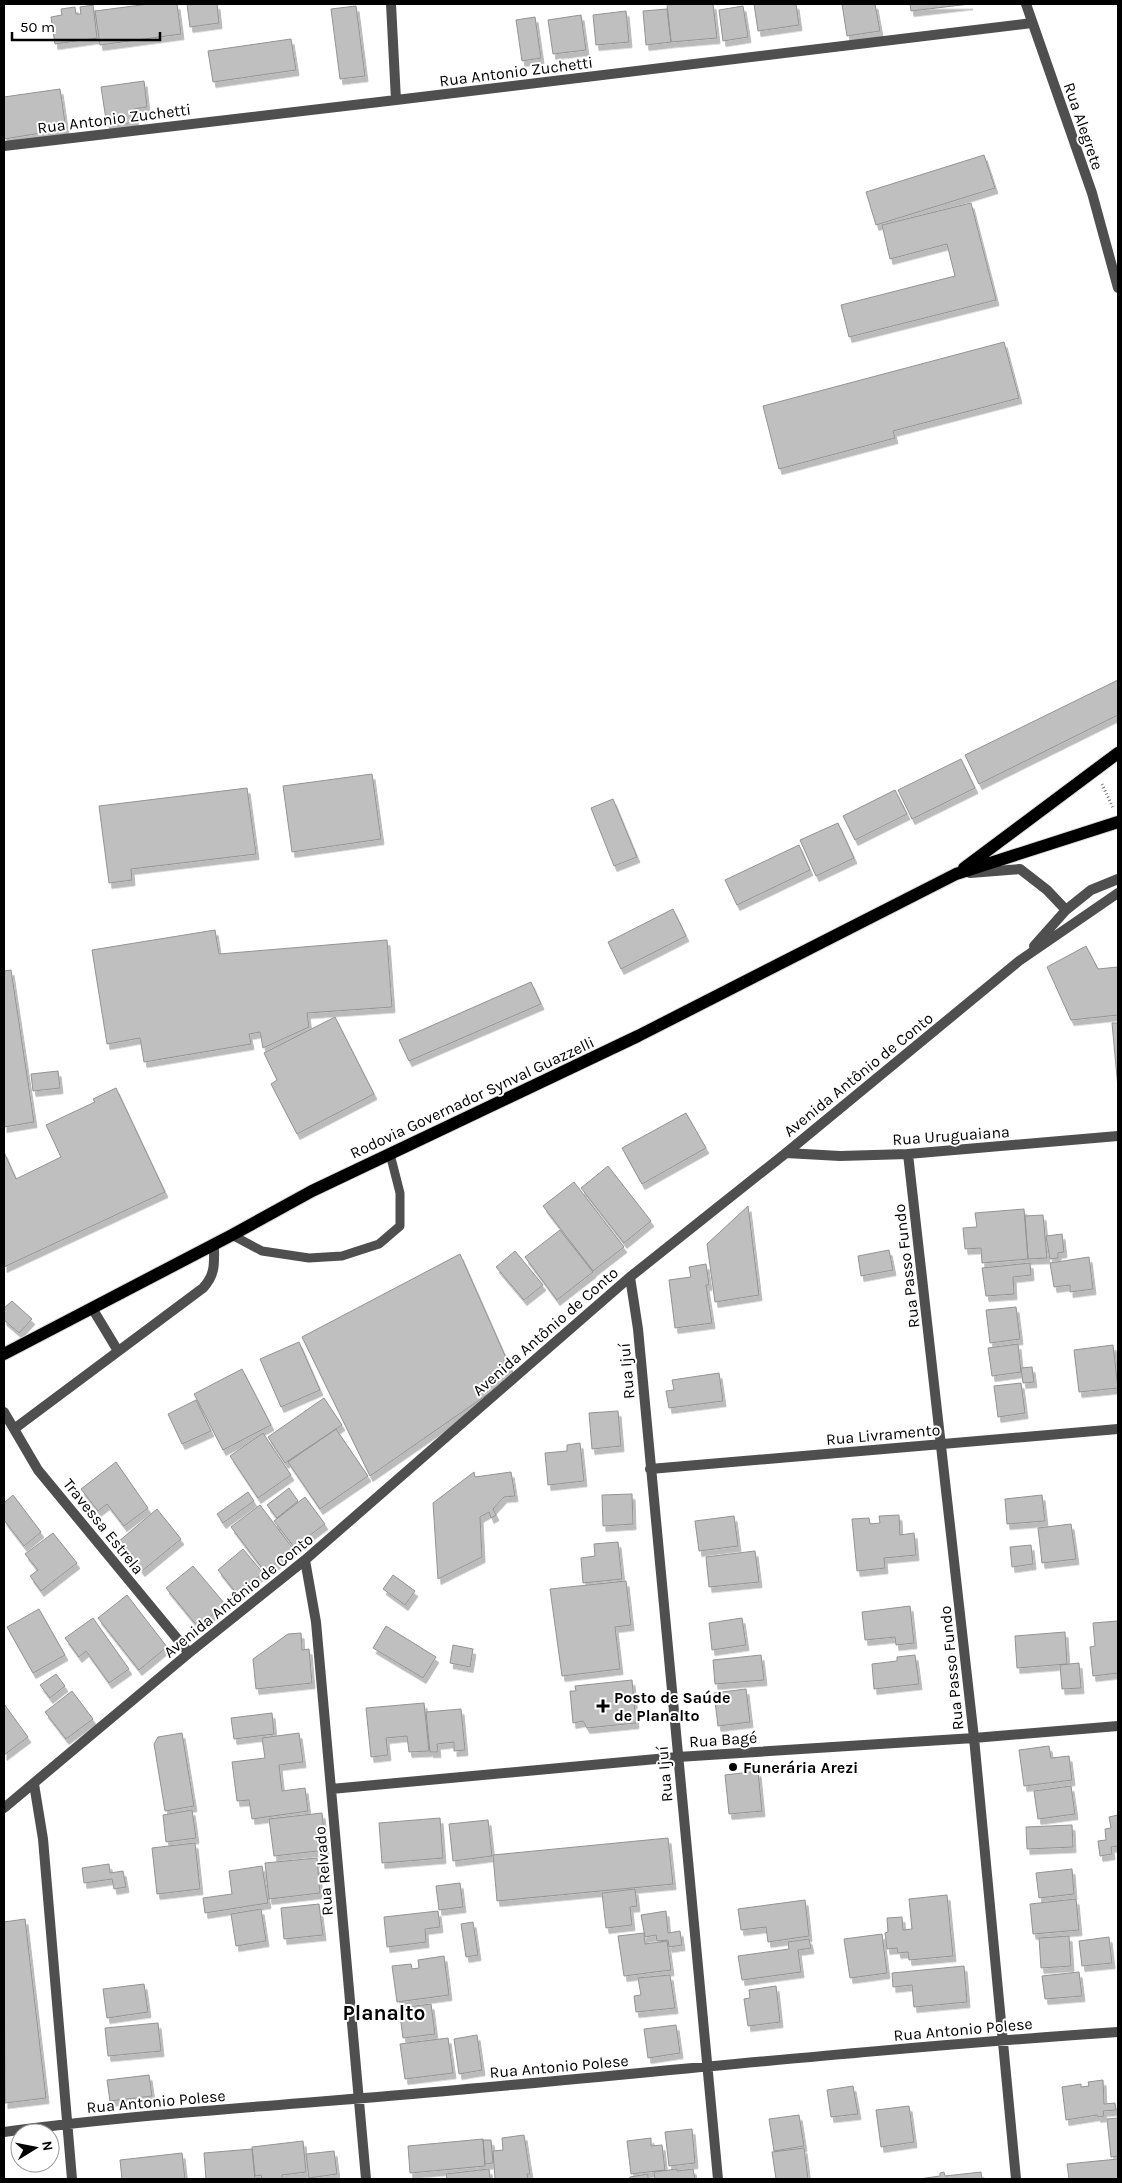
<svg xmlns="http://www.w3.org/2000/svg" width="1122" height="2183" viewBox="0 0 1122 2183" font-family="Karla,sans-serif">
<defs>
<filter id="shadow"><feDropShadow dx="3" dy="5.5" stdDeviation="0" flood-color="#0004"/></filter>
</defs>
<rect width="100%" height="100%" fill="#fff"/>
<path fill="#bfbfbf" stroke="#939393" filter="url(#shadow)" d="M149,4h28l4,30 -81,11 -5,-34z
M187,4h30l2,19 -29,4z
M667,4h46l4,34 -46,4z
M754,4h42l3,21 -41,6z
M842,4h33l5,27 -33,5z
M910,4h60l-59,7z
M93,5l4,33 -42,6 -4,-27 11,-2 -1,-6 14,-2 1,7h5l-1,-7z
M356,6l9,70 -25,3 -9,-70z
M743,6l5,31 -25,4 -4,-31z
M667,9l4,33 -25,3 -3,-34z
M626,11l3,31 -33,3 -3,-30z
M581,15l5,35 -33,4 -5,-34z
M535,17l6,41 -19,3 -6,-41z
M291,39l5,31 -83,12 -5,-31z
M144,81l3,26 -13,2 2,13 -29,4 -6,-39z
M60,89l6,40 -62,10v-42z
M984,155l11,33 -119,37 -10,-33z
M971,203l25,97 -147,37 -8,-32 114,-29 -8,-32 -57,15 -8,-34z
M1004,342l15,56 -126,33 2,7 -116,31 -16,-63z
M1118,680v35l-139,69 -14,-29z
M961,759l14,29 -63,31 -14,-29z
M372,774l9,65 -89,13 -9,-66z
M247,788l9,66 -125,15 1,11 -23,3 -10,-77z
M895,790l12,24 -52,26 -12,-24z
M613,799l24,58 -23,9 -23,-58z
M838,823l16,35 -38,18 -16,-36z
M799,845l11,25 -73,35 -12,-25z
M673,909l13,27 -65,33 -13,-27z
M215,930l4,24 168,-14 5,67 -85,6 2,14 -46,21 -3,-16 -11,2 2,10 -107,18 -4,-24 -33,6 -15,-94z
M1086,946l12,23 20,-2v48l-47,5 -24,-53z
M11,970l23,152 -30,5v-156z
M531,982l10,22 -132,57 -10,-21z
M335,1017l39,77 -77,40 -26,-50 6,-4 -13,-27z
M1112,1023h6v65z
M58,1071l2,17 -27,3 -2,-17z
M116,1088l49,104 -161,75v-115l12,27 45,-22 -15,-32 49,-23 -2,-3z
M686,1113l20,35 -64,36 -20,-36z
M608,1166l43,55 -27,22 -43,-55z
M574,1182l50,65 -31,24 -50,-65z
M748,1206l11,89 -44,7 -8,-58z
M1024,1209l4,50 -46,4 -1,-15 -16,1 -2,-21 14,-1 -2,-14z
M1043,1215l4,43 -19,1 -3,-43z
M560,1230l33,42 -36,28 -32,-43z
M1062,1234l2,18 -6,1v5l-8,1 -4,-23z
M889,1250l4,20 -32,6 -3,-20z
M515,1251l28,34 -19,15 -28,-33z
M460,1254l54,122 -144,100 -68,-139z
M1089,1257l4,32 -23,3v-7l-16,2 -4,-24z
M1030,1263l1,12 -18,2 1,17 -28,2 -4,-28z
M706,1264l3,21h-3l6,38 -37,5 -6,-48 22,-3 -2,-10z
M12,1301l20,18 -13,14 -15,-13v-12z
M1016,1307l4,32 -30,4 -4,-33z
M299,1342l21,48 -39,17 -21,-48z
M1018,1344l3,28 -29,4 -4,-28z
M1113,1345l5,43 -39,4 -5,-42z
M1032,1367l2,15 -11,1 -2,-15z
M242,1369l29,56 -48,25 -29,-56z
M719,1373l4,28 -54,7 -3,-17 8,-1 -2,-10z
M1021,1383l4,30 -27,4 -4,-31z
M324,1398l18,27 -57,38 -17,-26z
M196,1400l15,31 -29,13 -14,-30z
M618,1411l3,35 -29,3 -3,-36z
M336,1429l32,47 -48,33 -32,-47z
M263,1433l28,42 -33,23 -28,-42z
M580,1443l4,38 -36,4 -3,-32 22,-2v-6z
M116,1462l32,46 -24,18 -17,-22 -9,7 -17,-22z
M474,1472l1,5 36,-5 4,24 -11,1 -11,12 3,6 -5,3 -2,-6 -9,5 2,40 -44,22 -5,-76z
M289,1488l9,13 -21,17 -10,-13z
M248,1492l6,9 -31,22 -6,-9z
M632,1494l1,30 -30,2 -1,-31z
M13,1495l28,37 -17,14 -20,-26v-17z
M1042,1495l3,26 -38,3 -2,-25z
M305,1497l20,27 -31,23 -20,-26z
M260,1505l34,45 -29,22 -34,-45z
M157,1509l24,30 -39,32 -24,-29z
M899,1515l1,20 14,-2 2,22 -32,3 1,10 -28,3 -5,-52 17,-1 1,6 10,-1 -1,-7z
M734,1516l4,30 -39,5 -4,-30z
M1071,1524l5,35 -34,4 -4,-35z
M53,1533l24,30 -36,28 -11,-15 8,-6 -13,-16z
M618,1542l4,37 -39,4 -2,-25 14,-2 -1,-12z
M1031,1545l2,19 -21,3 -2,-20z
M243,1549l20,24 -26,21 -19,-24z
M755,1551l4,31 -50,5 -3,-30z
M193,1566l32,38 -27,23 -32,-39z
M393,1575l22,16 -10,14 -22,-16z
M626,1581l5,44 -16,2 5,42 -58,7 -12,-87z
M127,1595l40,52 -28,23 -41,-52z
M910,1606l4,37 -18,2 -1,-8 -30,3 -3,-28z
M39,1609l26,46 -32,18 -26,-46z
M93,1618l36,51 -20,14 -23,-32 -7,6 -14,-19z
M742,1618l4,27 -34,5 -3,-27z
M1118,1621v52l-25,3 -3,-29 5,-1 -2,-23z
M386,1626l50,31 -13,21 -50,-30z
M1065,1632l2,32 -50,4 -2,-32z
M301,1633l1,17 7,-1 3,34 -56,6 -3,-30 35,-25z
M453,1645l20,4 -3,18 -20,-4z
M761,1655l3,25 -49,4 -2,-24z
M915,1655l4,29 -45,5 -2,-25 25,-3v-4z
M1079,1663l2,25 -19,1 -2,-24z
M56,1674l9,12 -15,12 -10,-13z
M632,1680l4,43 -49,5 -4,-7 -10,2 -3,-32h6l-1,-5z
M746,1689l4,33 -32,4 -4,-33z
M72,1691l21,28 -27,20 -21,-27z
M424,1703l5,48 -20,1 -2,-16 -21,2 2,17 -17,2 -5,-49z
M4,1704l24,33 -24,18z
M461,1709l4,41 -11,1v-9l-17,2 1,8h-8l-4,-40z
M272,1713l2,21 -40,5 -3,-21z
M182,1733l12,73 -29,5 -11,-67 4,-7z
M299,1733l4,29 -24,3 3,26 23,-3 3,23 -56,8 -3,-19 -12,1 -5,-39 33,-4 -3,-20z
M1049,1746l2,12 18,-2 3,24 -48,6 -5,-36z
M758,1771l4,40 -33,3 -4,-39z
M1071,1786l4,28 -37,5 -4,-28z
M192,1810l4,28 -30,4 -3,-27z
M322,1813l4,37 -52,6 -5,-37z
M1118,1815v31l-7,1 1,7 -12,2 -2,-15 8,-1 -1,-11 6,-1 -2,-11z
M440,1818l3,40 -61,5 -3,-40z
M488,1820l4,36 -39,5 -4,-37z
M1072,1825l1,22 -46,2 -1,-22z
M668,1838l5,46 -176,17 -4,-46z
M195,1843l5,46 -43,5 -5,-46z
M317,1858l3,35 -51,6 -4,-36z
M109,1864l1,9 13,-2 3,16 -12,2 -2,-10 -28,4 -2,-15z
M262,1866l6,37 -63,10 -2,-15 29,-4 -3,-23z
M1072,1869l2,25 -35,4 -3,-25z
M460,1883l3,24 -24,3 -3,-24z
M635,1889l2,17 -7,1 2,18 -26,3 -4,-35z
M947,1895l6,61 -44,4 -1,-8 -10,1 -1,-5 -10,1 -2,-16 3,-1 -1,-14 15,-1 1,13 9,-1 -3,-30z
M1076,1899l3,31 -46,4 -3,-30z
M805,1900l4,36 -41,6 -2,-15 -25,3 -3,-21z
M319,1904l4,31 -39,4 -3,-31z
M261,1909l5,32 -30,5 -5,-32z
M438,1911l2,16 -15,2 1,13 -39,5 -3,-30z
M666,1911l2,22 12,-2 2,14 -13,2 -1,-7 -11,1 -1,-6 -11,2 -4,-22z
M25,1919l21,179 -41,5 -1,-181z
M473,1922l5,33 -12,2 -5,-33z
M644,1933l1,11 22,-3 4,29 -47,6 -6,-40z
M882,1934l5,39 -37,5 -6,-39z
M1069,1936l2,30 -30,2 -2,-30z
M1109,1937l3,26 -30,3 -3,-25z
M809,1939l2,9 -13,2 3,22 -59,8 -4,-24 51,-7 -1,-7z
M444,1956l5,39 -52,7 -5,-36 19,-2 1,5 7,-1 -1,-8z
M964,1966l3,36 -53,5 -2,-22 -19,2 -1,-14z
M1079,1972l3,24 -37,3 -3,-23z
M670,1975l5,33 -39,4 -2,-16 7,-1 -3,-17z
M144,1984l4,28 -41,6 -4,-29z
M776,1986l4,36 -32,4 -4,-27 6,-1 -1,-8z
M431,2004l4,30 -32,4 -4,-30z
M158,2023l3,28 -53,5 -3,-28z
M676,2025l4,28 -32,5 -4,-29z
M477,2035l5,35 -23,4 -5,-35z
M448,2038l5,35 -48,6 -5,-35z
M149,2075l3,21 -42,5 -3,-21z
M1103,2080l1,24 11,-1 1,7 -13,1 1,5 -6,1 -1,-2 -31,5 -4,-33 19,-3v3l8,-1 -1,-4z
M853,2086l5,28 -27,3 -4,-27z
M909,2106l5,36 -33,5 -5,-37z
M799,2115l5,31 -30,5 -5,-32z
M1118,2118v38l-7,1 -4,-38z
M692,2129l3,34 -26,3 -4,-34z
M524,2135l6,39h-3l1,5h-33l-2,-28 10,-1 -1,-12z
M651,2138v8l11,-1 3,25 -34,4 -4,-33z
M483,2139l2,27 -75,7 -2,-27z
M483,2140h8l2,23 -8,1z
M303,2141l3,31 -24,3v4h-20l-1,-4 -6,1 -3,-29z
M804,2148l4,31h-32l-4,-27z
M252,2149l3,30h-49l-2,-26z
M334,2151l3,23 -28,4 -3,-24z
M182,2153l3,26h-63l-2,-19z
M1118,2159v20h-49l-2,-15z
M489,2169l1,10h-43l-1,-5z
M677,2169v2l16,-2 2,10h-40l-1,-7z
M944,2172l1,4 36,-4 1,7h-63l21,-3v-3z
M648,2174v5h-18v-2z"/>
<g fill="none" stroke-linecap="round" stroke-linejoin="round">
<g stroke="#dbdbdb" stroke-width="14">
<path id="primary" d="M964,868l154,-115
M4,1354l228,-119 80,-44 326,-155 318,-162 162,-52"/>
</g>
<path stroke="#717171" stroke-width="3" stroke-dasharray="1 2.5" stroke-linecap="butt" d="M1102,784l11,24"/>
<path stroke="#4f4f4f" stroke-width="9" d="M232,1235l30,16 47,7 33,-2 37,-12 21,-18v-33l-10,-39"/>
<path stroke="#4f4f4f" stroke-width="10" d="M391,4l5,96
M4,146l392,-46 636,-77
M970,873l50,-4 27,21 19,20 -32,36
M1066,910l25,-20 27,-11
M786,1153l54,3 68,-2 210,-18
M908,1154l66,584 42,441
M630,1277l8,52 80,850
M92,1308l26,43
M4,1412l34,58 151,183
M14,1429l189,-141c13,-14 11,-25 11,-43
M650,1469l468,-40
M305,1560l11,62 50,557
M34,1784l9,55 29,340
M331,1789l347,-32 296,-19 144,-12
M4,1808l185,-155 116,-93 325,-283 156,-124 233,-192 99,-68
M4,2132c150,-20 302,-28 453,-42 220,-20 441,-43 661,-58"/>
<path stroke="#4f4f4f" stroke-width="10" d="M1026,4l66,189 26,95"/>
<use href="#primary" stroke="#000" stroke-width="12"/>
</g>
<g fill="#000" stroke="#fff" stroke-width="2">
<path d="M600.5 1698.5h5v5h5v5h-5v5h-5v-5h-5v-5h5z"/>
<circle cx="733" cy="1767" r="5"/>
</g>
<g text-anchor="middle" stroke-width="4" stroke-linejoin="round" paint-order="stroke">
<g font-size="16" fill="#000" stroke="#fff">
<text transform="translate(516 71) rotate(-7)" y="6">Rua Antonio Zuchetti</text>
<text transform="translate(114 118) rotate(-7)" y="6">Rua Antonio Zuchetti</text>
<text transform="translate(1084 126) rotate(71)" y="6">Rua Alegrete</text>
<text transform="translate(858 1074) rotate(-39)" y="6">Avenida Antônio de Conto</text>
<text transform="translate(472 1097) rotate(-25)" y="6">Rodovia Governador Synval Guazzelli</text>
<text transform="translate(951 1135) rotate(-4)" y="6">Rua Uruguaiana</text>
<text transform="translate(906 1266) rotate(-97)" y="6">Rua Passo Fundo</text>
<text transform="translate(545 1331) rotate(-41)" y="6">Avenida Antônio de Conto</text>
<text transform="translate(626 1371) rotate(-95)" y="6">Rua Ijuí</text>
<text transform="translate(883 1434) rotate(-5)" y="6">Rua Livramento</text>
<text transform="translate(104 1526) rotate(51)" y="6">Travessa Estrela</text>
<text transform="translate(238 1595) rotate(-39)" y="6">Avenida Antônio de Conto</text>
<text transform="translate(951 1668) rotate(-96)" y="6">Rua Passo Fundo</text>
<text transform="translate(723 1739) rotate(-4)" y="6">Rua Bagé</text>
<text transform="translate(664 1774) rotate(-95)" y="6">Rua Ijuí</text>
<text transform="translate(323 1871) rotate(-95)" y="6">Rua Relvado</text>
<text transform="translate(963 2029) rotate(-5)" y="6">Rua Antonio Polese</text>
<text transform="translate(559 2066) rotate(-5)" y="6">Rua Antonio Polese</text>
<text transform="translate(156 2101) rotate(-5)" y="6">Rua Antonio Polese</text>
</g>
<g font-size="16" font-weight="bold" fill="#000" stroke="#fff" text-anchor="start">
<text x="614" y="1703">Posto de Saúde<tspan x="614" dy="18">de Planalto</tspan></text>
<text x="743" y="1773">Funerária Arezi</text>
</g>
<g font-size="21" font-weight="bold" fill="#000" stroke="#fff">
<text x="384" y="2020">Planalto</text>
</g>
</g>
<rect width="1122" height="2183" fill="none" stroke="#000000" stroke-width="10"/>
<g transform="translate(35 2148) rotate(80)"><circle r="24" fill="#ffffff" stroke="#999999"/>
<path d="M0-4L9 19L0 12L-9 19Z" fill="#000000"/>
<text y="-8" font-size="14" font-weight="bold" text-anchor="middle" fill="#000000">N</text>
</g>
<path d="M12 32v8h148v-8" fill="none" stroke="#000000" stroke-width="2.5"/>
<text x="20" y="32" font-size="15" fill="#000000" stroke="#ffffff" stroke-width="4" paint-order="stroke">50 m</text>
</svg>
